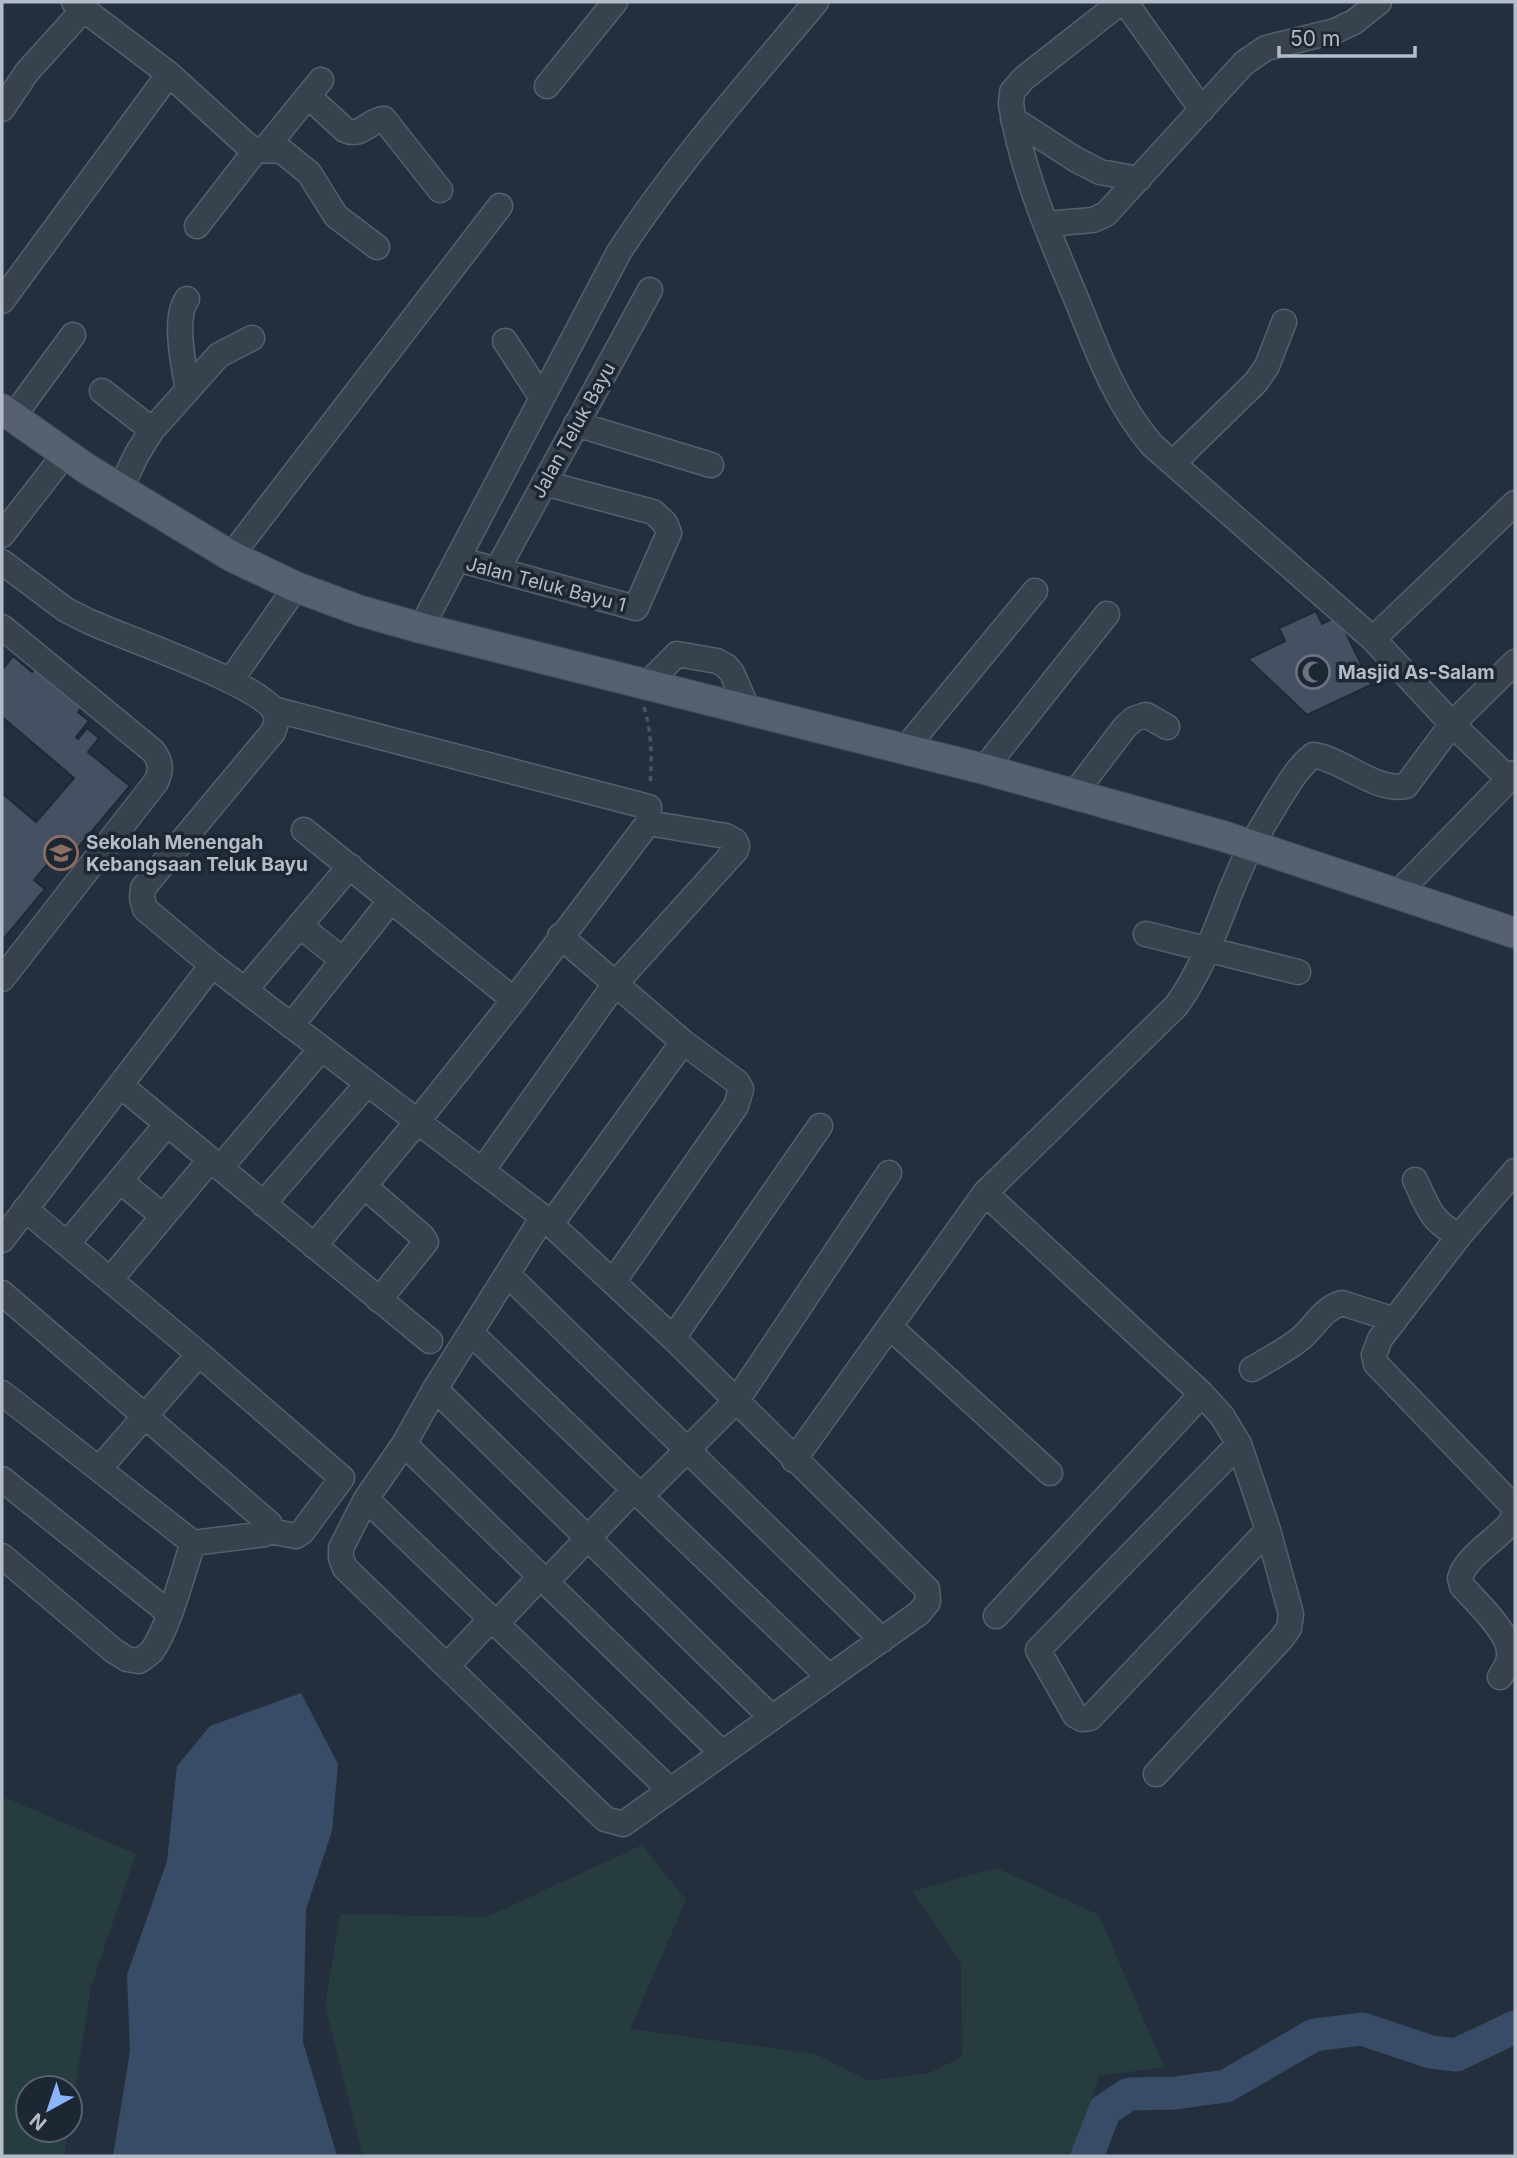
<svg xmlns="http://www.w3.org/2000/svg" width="1517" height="2158" viewBox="0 0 1517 2158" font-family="Inter,sans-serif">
<rect width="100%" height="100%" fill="#242f3e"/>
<path fill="#263c3f" d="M2,1796l134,58 -45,133 -21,134v-33h-42v42h41l-5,26h-62z
M642,1845l44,55 -56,129 185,25 54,27 60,-8 33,-16 -1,-94 -49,-72 85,-23 102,47 65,152 -65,9 -24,80h-712l-38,-151 15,-91 147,3z"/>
<path fill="#394c67" d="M301,1693l37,71 -6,67 -26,78 -3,133 34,114h-224l17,-105 -3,-76 40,-114 10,-95 33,-40z"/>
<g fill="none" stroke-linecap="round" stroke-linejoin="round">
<path stroke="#394c67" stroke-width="33" d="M1087,2156l18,-46 24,-16 46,-1 51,-7 88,-51 48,-6 69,23 25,3 59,-28"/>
</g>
<path fill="#455162" stroke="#1f2835" stroke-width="2" d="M1316,611l6,13 16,-8 33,69 -64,30 -59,-56 37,-18 -6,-13z
M13,656l19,16 5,-5 44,41 -3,4 11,9 -13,16 2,2 9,-11 12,10 -11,14 42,34 -65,77 -10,-8 -21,25 11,9 -43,52v-148l34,29 38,-44 -72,-61v-47z"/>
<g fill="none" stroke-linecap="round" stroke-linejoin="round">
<g stroke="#565f6c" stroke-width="27">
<path id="minor" d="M74,2l95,72 79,72 8,4 26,1 27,22 27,43 41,31
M1121,2l-98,77 -11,13 -1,12c11,69 40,135 67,199 20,50 38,100 74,142l221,194 79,85 57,55
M1125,2l77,108
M547,86l68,-84
M308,96l37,34c17,8 23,-10 39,-11l56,71
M2,109l25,-37 56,-62
M1013,119l62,40 25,13 39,7
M264,150l57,-70
M1046,224l47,-4 13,-6 138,-151 22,-15 69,-17 19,-9 25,-20
M197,226l59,-76
M187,299c-14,19 -3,68 1,91
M2,301l167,-227
M505,341l37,57
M102,391l50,39
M13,417l60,-82
M576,424l135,41
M1173,463l83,-81 11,-16 17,-44
M120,489l17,-35 15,-24 17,-19 50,-56 33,-17
M2,535l63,-81
M231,556l269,-350
M457,559l179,49 33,-75 -4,-10 -12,-11 -109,-29
M2,562l64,48 22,11c34,16 172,63 186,90 4,8 2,13 -1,21l-130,156 -1,10 3,11 67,56 331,252 130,121 254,251 1,13 -9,11 -296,211 -18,-5 -260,-251 -4,-10v-10l25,-49 38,-55 31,-55 108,-172
M497,570l153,-280
M2,627l151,124c8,11 9,18 3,31l-154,197
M421,628l198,-376c58,-89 129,-169 197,-250
M1373,639l142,-136
M231,680l65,-93
M647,684l30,-30 40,7 9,5 6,7 16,37
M273,709l376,98 -1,16 -134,177 -97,122 -103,124
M905,749l130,-158
M984,769l123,-155
M1074,794l51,-67 9,-8 12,-4 21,12
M304,830l210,170
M1398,893l117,-120
M300,926l43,34
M1146,934l152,38
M560,936l123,106 54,40 4,7 -5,17 -123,176
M245,990l105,-124
M291,1026l100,-126
M120,1085l310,256
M220,1168l101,-119
M482,1171l133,-187 121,-134 1,-4 -2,-5 -9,-5 -78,-13
M1415,1180c14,29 15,40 44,56
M120,1181l43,35
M364,1186l58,50 4,6 -47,58
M985,1193l217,201 20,22 17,28 29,86 23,84 -2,14 -7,10 -126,136
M263,1204l104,-120
M25,1209l174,145 143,124 -40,54 -6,4 -27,-5
M551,1224l132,-182
M2,1240l210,-275
M67,1244l100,-120
M508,1275l374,365
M110,1280l100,-120
M2,1293l268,231 -5,10 -72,9
M891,1328l159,145
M471,1333l358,344
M673,1338l147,-212
M1252,1369c16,-9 33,-18 48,-30 15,-12 22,-30 42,-36l53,17
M435,1389l337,329
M2,1393l191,150c-10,29 -24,84 -41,108 -4,4 -9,7 -13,10l-12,-2 -13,-8 -112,-95
M404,1444l318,309
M1239,1444l-201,206 37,65 7,4 8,-1 178,-188
M794,1460l191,-267 191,-187c36,-49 48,-109 76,-162 8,-14 17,-28 25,-42 11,-17 20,-34 36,-47 30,4 62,37 93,31l46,-62 63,-62
M99,1469l100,-115
M2,1479l167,134
M642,1495l95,-95 152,-227
M366,1499l304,291
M546,1582l89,-93
M996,1616l206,-222
M496,1624l45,-48
M447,1666l44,-47
M1500,1677c4,-7 9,-13 9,-21 3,-22 -33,-54 -47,-70l-2,-8c7,-26 52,-46 54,-64 0,-4 -2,-7 -3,-10l-135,-140 -2,-9 6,-16 79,-103 56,-65"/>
</g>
<g stroke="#414a57" stroke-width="32">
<path id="major" d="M2,409l85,60 144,87 65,31 65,24 60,17 563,141 239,67 292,97"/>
</g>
<path stroke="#44595c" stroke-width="3.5" stroke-dasharray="5 5" stroke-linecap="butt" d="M644,707c8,27 8,51 6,79"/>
<use href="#minor" stroke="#38414e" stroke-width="24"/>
<use href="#major" stroke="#56606e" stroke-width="30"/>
</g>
<defs>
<g id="mosque-ring" transform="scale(1.75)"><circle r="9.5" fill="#1d2633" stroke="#6b7280" stroke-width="1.5"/><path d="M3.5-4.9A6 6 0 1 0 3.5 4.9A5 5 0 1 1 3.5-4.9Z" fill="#6b7280"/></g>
<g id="school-ring" transform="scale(1.75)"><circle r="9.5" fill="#1d2633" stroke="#8d6e63" stroke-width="1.5"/><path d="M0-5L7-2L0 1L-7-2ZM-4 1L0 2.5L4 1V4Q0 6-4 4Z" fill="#8d6e63"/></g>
</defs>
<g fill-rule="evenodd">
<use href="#mosque-ring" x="1313" y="672"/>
<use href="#school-ring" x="61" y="853"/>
</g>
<g text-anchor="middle" stroke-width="7" stroke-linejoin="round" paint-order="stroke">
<g font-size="19" fill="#b4bcc9" stroke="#1d2633">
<text transform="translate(573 430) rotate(-61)" y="7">Jalan Teluk Bayu</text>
<text transform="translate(546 584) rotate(15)" y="7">Jalan Teluk Bayu 1</text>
</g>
<g font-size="19" font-weight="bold" fill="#b4bcc9" stroke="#1d2633" text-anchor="start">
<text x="1338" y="679">Masjid As-Salam</text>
<text x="86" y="849">Sekolah Menengah<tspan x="86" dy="22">Kebangsaan Teluk Bayu</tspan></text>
</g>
</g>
<rect width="1517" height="2158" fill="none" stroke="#b4bcc9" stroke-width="7"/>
<g transform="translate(49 2109) rotate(220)"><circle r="33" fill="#1d2633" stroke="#59626f" stroke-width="2"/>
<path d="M0-5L12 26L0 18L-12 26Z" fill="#8ab4f8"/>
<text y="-10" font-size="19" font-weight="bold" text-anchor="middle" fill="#b4bcc9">N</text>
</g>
<path d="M1279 46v10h136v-10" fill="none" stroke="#b4bcc9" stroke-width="3.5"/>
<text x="1290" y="46" font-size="21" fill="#b4bcc9" stroke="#1d2633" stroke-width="5" paint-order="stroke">50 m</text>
</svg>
